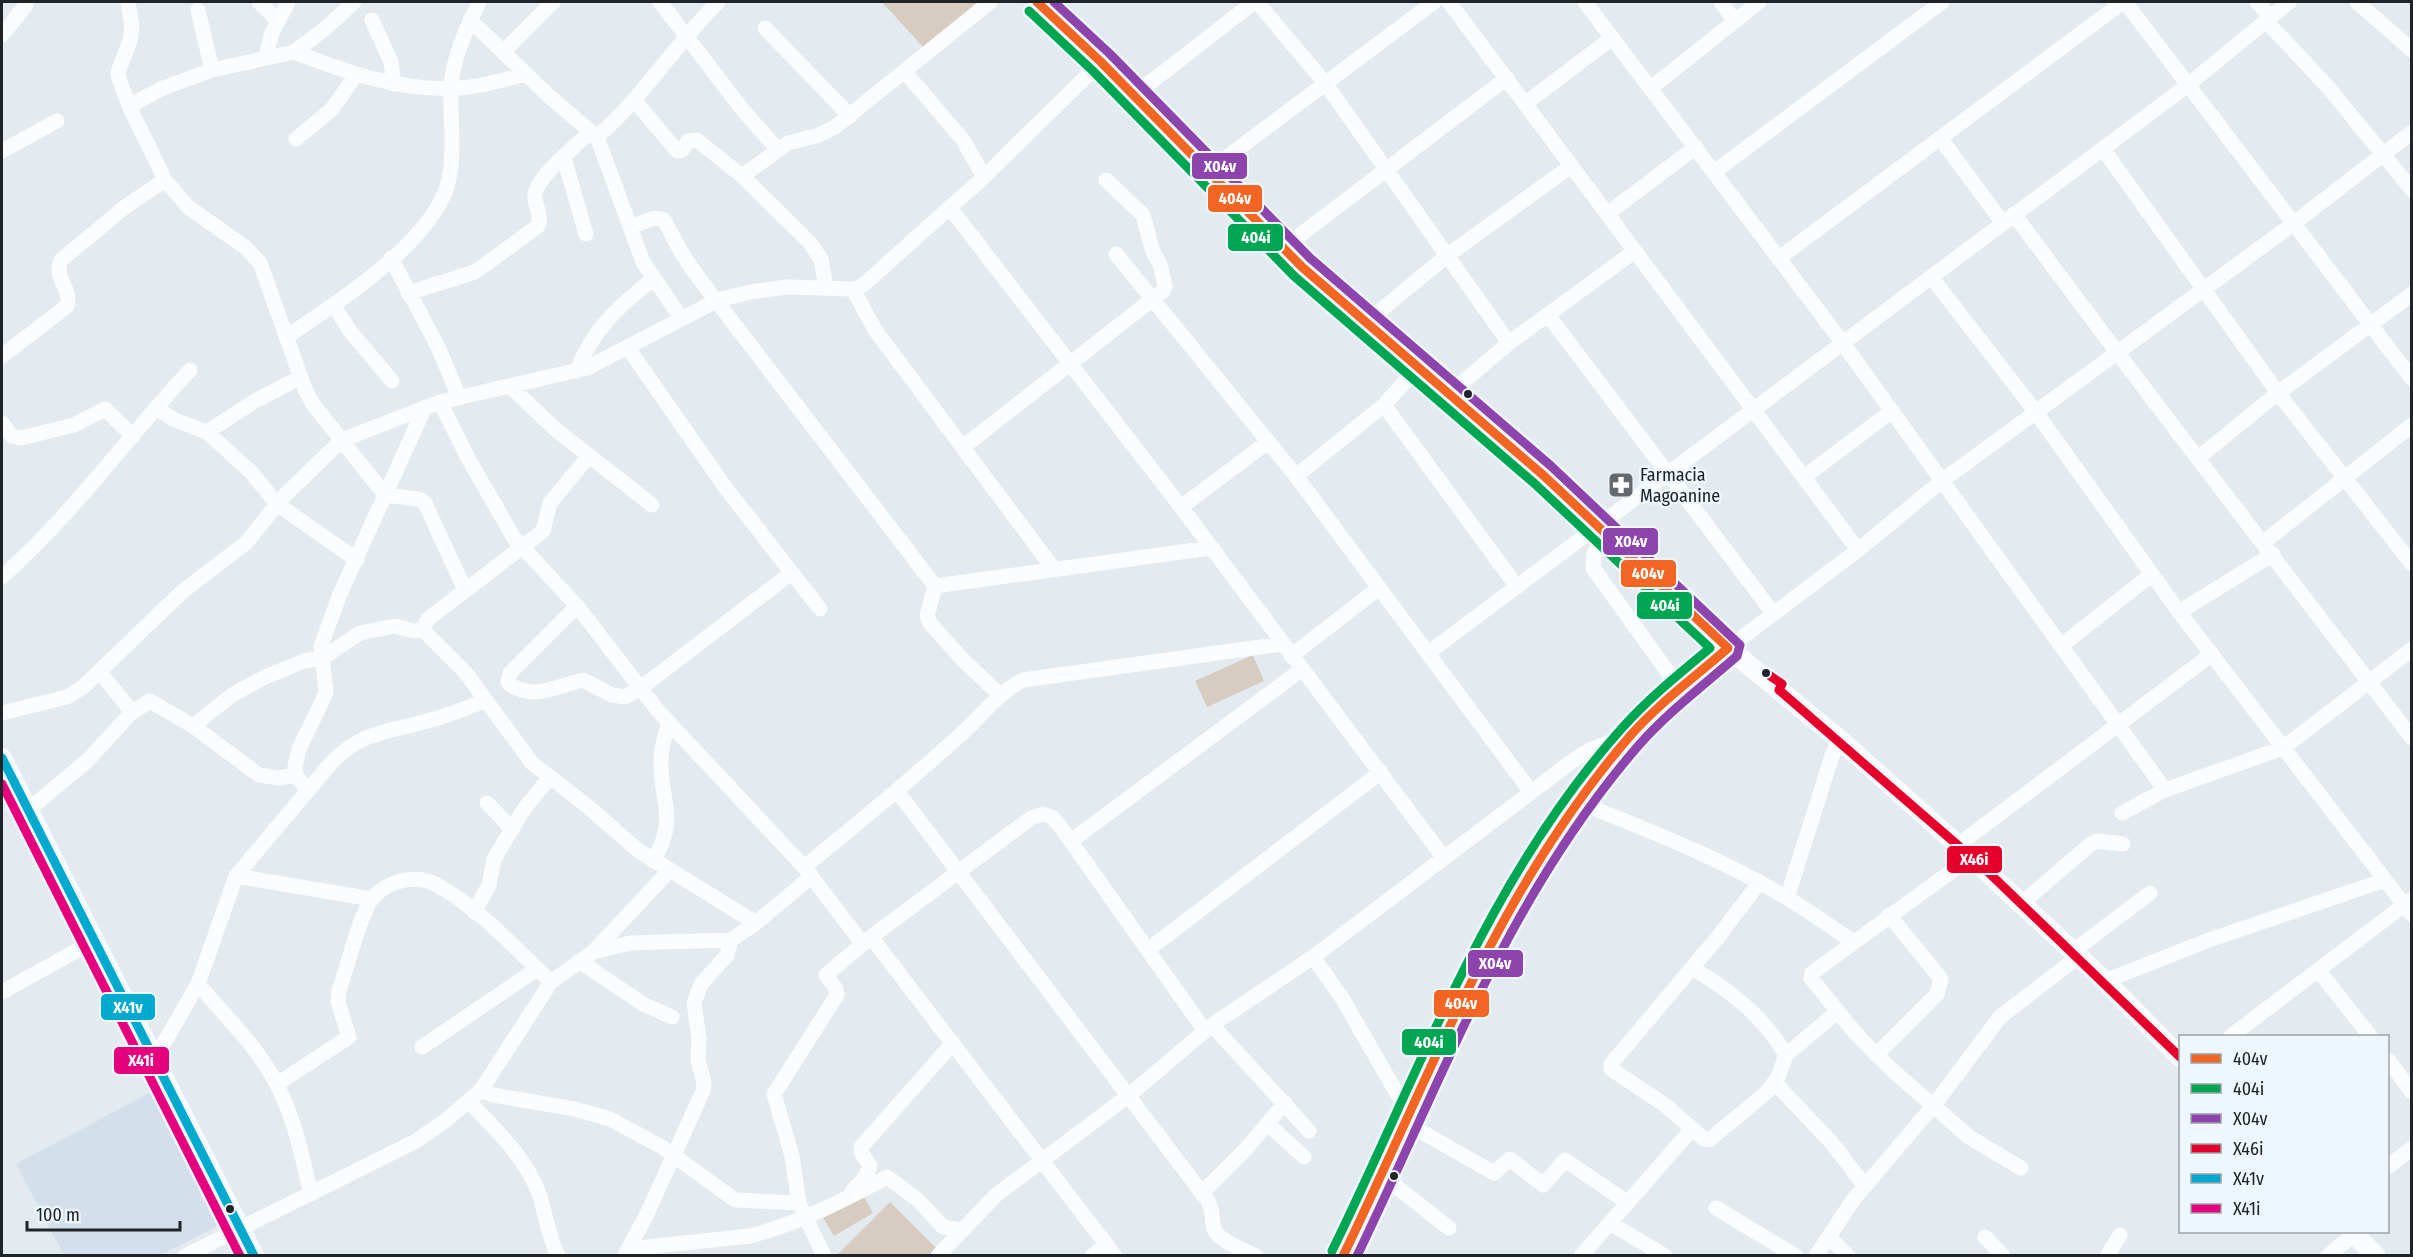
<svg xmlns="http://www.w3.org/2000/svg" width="2413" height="1257" viewBox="0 0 2413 1257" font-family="'Fira Sans Condensed',sans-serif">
<rect width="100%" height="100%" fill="#e3eaf0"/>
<path fill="#d3e0ec" d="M153,1091l68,133 -60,31h-97l-48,-91z"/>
<path fill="#d6ccc0" d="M882,2h101l-59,46z
M1253,655l11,26 -57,26 -12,-26z
M860,1190l13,23 -39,23 -13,-22z
M890,1202l53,53 -107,1z"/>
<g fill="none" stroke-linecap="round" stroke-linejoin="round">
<path stroke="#fbfcfd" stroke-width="15" d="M128,2l4,24 -2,15 -12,31 1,7 10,27 36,74 23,27 57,40 15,16 45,126 7,14 73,92 34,4 6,4 40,87
M259,2l18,18
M660,2l82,107 36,41
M1257,2l68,81 184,260
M1449,2l409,548
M1585,2l257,340 323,448
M1721,2l13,18
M2125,2l287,377
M2257,2l14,16
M2357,2l55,48
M198,10l14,60
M372,20l19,42 3,22
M470,20l79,76 48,41 46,125 38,56
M2267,22l61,65 84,103
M765,28l85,88
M2,35l24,-30
M504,51l49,-49
M294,52c52,20 108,40 165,36 23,-1 46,-9 68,-14
M265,58l7,-25 16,-31
M905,72l58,68 21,37
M1651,88l108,-86
M1133,96l121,-94
M635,101l42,50 5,-1 6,-9 9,-1 45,36 68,67 11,16 5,29
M1526,103l86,-65
M129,106l34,-18 49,-18 82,-18 32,-24 28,-26
M597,137c46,-40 78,-92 121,-135
M1940,138l63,85
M296,139l36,-30 24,-34
M2103,149l175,244 134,171
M2,151l55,-30
M564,158l22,76
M1207,172l227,-170
M1714,172l228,-170
M742,176l46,-33 31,-8 16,-8 155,-125
M950,208l231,299 263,351
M1607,214l89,-67
M2014,214c130,177 265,350 398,524
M632,226l23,-8 9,2 17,32 14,21 240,313 -8,30 3,7 32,36 38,36
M1283,248l224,-170
M1116,254l180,222 235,316
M391,258l47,89 21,50
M1779,258l344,-256
M1932,278l103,133 144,201 233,303
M853,289l22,41 178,238
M408,293l67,-21 63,-46c5,-13 -5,-21 -3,-33 5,-19 41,-47 55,-61
M334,306l16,25 42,50
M1548,315l225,298
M1365,323l83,-68 123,-89
M286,337c49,-32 151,-98 163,-158 6,-31 1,-60 2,-91 1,-29 16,-60 28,-86
M628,348l97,139 95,122
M2,356l65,-50c5,-18 -14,-28 -6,-46l64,-53 40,-27
M577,371c15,-41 42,-65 76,-92
M510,386l45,43 97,76
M1448,395l61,-52 126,-92
M440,402l29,58 45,78 63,68 82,106 145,155 59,77
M1384,405l133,182
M155,408l20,12 32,12 45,41 25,31 80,56
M2,423l10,13 9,2 53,-13 31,-16 28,27
M207,432l48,-31 44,-23
M963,447l200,-156 2,-5 -5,-22 -7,-12 -10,-37 -37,-35
M589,456l-39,47 -7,28 -115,88 -5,11 42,42 67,91 54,42 53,46 117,72
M2198,458l80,-65 134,-99
M1296,476l88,-71 33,-37
M1804,477l88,-66
M1181,507l87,-65
M1606,533l-12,20 -1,15 87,121
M2264,542l148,-117
M2,577c70,-62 124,-138 188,-207
M935,586l275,-38
M577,606l-67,67 -2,10c26,19 48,3 75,-3l29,15 13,2 17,-10 148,-113
M2179,612l94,-58
M2062,645l89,-70
M1428,653l760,-568 101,-83
M1291,656l88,-68
M99,671l33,41 18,-11 43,25 66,49 20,3 17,-3
M2,713l65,-16 16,-10 100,-96 63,-48 36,-45 60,-58 98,-38 147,-34 131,-68 32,-8 37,-5 66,2 9,-3 122,-109 117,-115
M193,726l39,-31 33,-18 39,-16 18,-3 38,-25 35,-7 19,5 9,-1
M307,790l-11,-15 -1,-9 4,-17 27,-56 -5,-47 19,-52 85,-187
M897,791l311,410c6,10 3,18 6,28 4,12 31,21 42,27
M1578,802c71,29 143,56 209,96 22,13 44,29 65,43
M487,803l25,26
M28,810l59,-49 45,-49
M2122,813l43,-23 118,-42 129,-99
M1071,841l230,-171
M1958,845l254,-191
M1971,857l-159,116 -1,5 45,56 35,35 78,68 52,31
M653,861c26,-44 7,-57 8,-101 0,-13 4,-26 8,-38
M804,867c52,-42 104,-85 154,-130 22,-19 39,-44 65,-57l259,-36
M236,876l136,23
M1759,883l-41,54 -107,127v5l54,36 39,34 5,1 58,-48 11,-15 8,-22 51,-43
M1787,898l44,-139 8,-20
M2021,904l70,-60 6,-3 26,3
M474,912l15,-27 5,-26 30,-50 26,-32
M871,937l244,319
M1149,949l232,-177
M595,950l74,-79
M2072,952l78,-59
M1313,957l29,41 68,118
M579,961l64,43 29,13
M1692,968c39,23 71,48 94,87
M2319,971l51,65
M2105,981l104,-41 176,-60
M198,984c27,32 60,63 79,101 18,34 25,72 34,109
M2,992l92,-51
M1212,1025l97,106
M2231,1036l181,-137
M422,1047l115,-78
M1876,1055l61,-61 4,-15 -52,-64
M154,1060l44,-76 38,-108 95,-113c31,-33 60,-31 100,-43 18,-5 36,-12 53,-19
M2388,1060l24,32
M1775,1083l56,59 34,44
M277,1084l72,-47 -11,-35 1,-12c7,-18 22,-79 33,-91 14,-18 42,-25 63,-15 41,21 82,66 116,98
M481,1090l12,5 82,14 35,10 52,28 73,53 64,3
M469,1102c27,28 56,54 70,92 7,20 9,42 19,62
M1406,1123l88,50 16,-14 33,26 22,-25 63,43
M1268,1124l36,33
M2388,1167l24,-19
M1383,1176l66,52
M852,1191l13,-13 5,-12 -9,-14v-5l92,-104
M1202,1193l43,-43 40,-47
M1716,1208l80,48
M1610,1223l55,33
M1829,1237l19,19
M1985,1237l18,19
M628,1249l122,-13c49,-13 93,-35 137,-59l31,23 25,27 17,3
M626,1253l20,-37 57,-125 1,-9 -6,-22 1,-21 -5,-36 7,-19 26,-29 4,-15
M185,1256l231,-115 29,-20 36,-31 70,-108 42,-30 37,-9 101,-3 25,-17 56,-47
M824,1256l-25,-53 -7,-47 -18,-62 63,-99 -1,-6 -10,-14 45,-38 160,-119 12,-4 9,3 8,9 145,205
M938,1256l58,-61 132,-99 84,-71 101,-68 262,-198 16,-10 41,-14
M1092,1256l14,-11
M1343,1256l40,-80 55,-127 42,-85 98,-162 54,-67 96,-87 130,-98 85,-70 350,-256 119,-92
M1581,1256l111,-127
M1816,1256l37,-56 81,-95 66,-88 78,-60
M2107,1256l13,-21
M2328,1256l26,-22"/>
<path stroke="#fbfcfd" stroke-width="20" d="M1037,2l64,60 201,205 241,208 185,173 111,91 119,106 147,136 75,76
M2,758l252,498
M2352,1232l24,24"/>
<g stroke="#eff7fe" stroke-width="14">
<path id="bus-1" d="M1037,2l64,60 201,205 241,208 185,173c-33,29 -69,55 -98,88 -132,152 -200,341 -287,520"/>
</g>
<g stroke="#eff7fe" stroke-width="14">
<path id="bus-2" d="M1029,11l64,60 201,205 241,208 175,164c-30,25 -61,50 -87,79 -136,151 -203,345 -291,524"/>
</g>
<g stroke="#eff7fe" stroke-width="14">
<path id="bus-3" d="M1054,2l56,52 200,204 241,208 189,179 -3,11c-33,29 -69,56 -98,89 -130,149 -197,335 -282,511"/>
</g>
<g stroke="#eff7fe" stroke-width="14">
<path id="bus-4" d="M1766,673l16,11 -3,6 205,178 196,189"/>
</g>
<g stroke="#eff7fe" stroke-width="14">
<path id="bus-5" d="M2,758l252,498"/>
</g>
<g stroke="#eff7fe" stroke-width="14">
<path id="bus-6" d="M2,784l238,472"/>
</g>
<use href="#bus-1" stroke="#f26522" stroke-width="9"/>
<use href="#bus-2" stroke="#00a651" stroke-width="9"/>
<use href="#bus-3" stroke="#8e44ad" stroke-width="9"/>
<use href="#bus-4" stroke="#e4002b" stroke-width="9"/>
<use href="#bus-5" stroke="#00a9ce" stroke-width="9"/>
<use href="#bus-6" stroke="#e5007d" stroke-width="9"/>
</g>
<defs>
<g id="pharmacy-square" transform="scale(1.35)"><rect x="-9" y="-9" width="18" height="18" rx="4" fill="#64696e" stroke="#eff7fe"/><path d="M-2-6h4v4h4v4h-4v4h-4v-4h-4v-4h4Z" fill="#fff"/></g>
</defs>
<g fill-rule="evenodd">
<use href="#pharmacy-square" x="1621" y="485"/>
</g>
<g fill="#202428" stroke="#eff7fe" stroke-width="2">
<circle cx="1468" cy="394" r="5"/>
<circle cx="1766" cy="673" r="5"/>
<circle cx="1394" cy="1176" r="5"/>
<circle cx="230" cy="1209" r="5"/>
</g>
<g text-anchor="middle" stroke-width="5" stroke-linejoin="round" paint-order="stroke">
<g font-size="18" fill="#202428" stroke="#eff7fe" text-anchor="start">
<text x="1640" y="481">Farmacia<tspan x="1640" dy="21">Magoanine</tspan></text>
</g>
</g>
<g stroke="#eff7fe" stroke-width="2">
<rect x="1191" y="152" width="57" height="28" rx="6" fill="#8e44ad"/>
<rect x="1207" y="184" width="56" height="29" rx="6" fill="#f26522"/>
<rect x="1227" y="223" width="57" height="29" rx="6" fill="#00a651"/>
<rect x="1602" y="527" width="57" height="29" rx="6" fill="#8e44ad"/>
<rect x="1620" y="559" width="57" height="29" rx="6" fill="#f26522"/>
<rect x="1636" y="591" width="57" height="29" rx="6" fill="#00a651"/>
<rect x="1946" y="845" width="57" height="29" rx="6" fill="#e4002b"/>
<rect x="1467" y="949" width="57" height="29" rx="6" fill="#8e44ad"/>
<rect x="1433" y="989" width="57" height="29" rx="6" fill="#f26522"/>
<rect x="100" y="993" width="56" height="28" rx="6" fill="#00a9ce"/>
<rect x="1401" y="1028" width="56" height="28" rx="6" fill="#00a651"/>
<rect x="113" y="1046" width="57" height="29" rx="6" fill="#e5007d"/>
</g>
<g font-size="16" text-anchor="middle" font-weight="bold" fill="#fff">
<text x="1220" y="172">X04v</text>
<text x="1235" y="204">404v</text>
<text x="1256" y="243">404i</text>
<text x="1631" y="547">X04v</text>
<text x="1648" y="579">404v</text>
<text x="1665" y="611">404i</text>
<text x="1974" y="865">X46i</text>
<text x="1495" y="969">X04v</text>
<text x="1461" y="1009">404v</text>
<text x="128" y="1013">X41v</text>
<text x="1429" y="1048">404i</text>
<text x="141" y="1066">X41i</text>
</g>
<rect width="2413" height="1257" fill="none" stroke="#202428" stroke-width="6"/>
<rect x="2179" y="1035" width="210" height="198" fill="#eff7fe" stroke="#9ca3a8" stroke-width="1.5"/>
<rect x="2191" y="1054" width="30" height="9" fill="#f26522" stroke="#9ca3a8" stroke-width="1.5"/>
<text x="2233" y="1065" font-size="18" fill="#202428">404v</text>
<rect x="2191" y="1084" width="30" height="9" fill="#00a651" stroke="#9ca3a8" stroke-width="1.5"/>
<text x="2233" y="1095" font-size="18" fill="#202428">404i</text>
<rect x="2191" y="1114" width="30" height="9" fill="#8e44ad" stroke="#9ca3a8" stroke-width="1.5"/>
<text x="2233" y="1125" font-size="18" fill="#202428">X04v</text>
<rect x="2191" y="1144" width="30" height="9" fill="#e4002b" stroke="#9ca3a8" stroke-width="1.5"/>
<text x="2233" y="1155" font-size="18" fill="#202428">X46i</text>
<rect x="2191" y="1174" width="30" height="9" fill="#00a9ce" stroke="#9ca3a8" stroke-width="1.5"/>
<text x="2233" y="1185" font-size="18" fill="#202428">X41v</text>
<rect x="2191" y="1204" width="30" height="9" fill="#e5007d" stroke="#9ca3a8" stroke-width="1.5"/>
<text x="2233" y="1215" font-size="18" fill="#202428">X41i</text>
<path d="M27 1221v9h153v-9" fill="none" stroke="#202428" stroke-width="3"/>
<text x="36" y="1221" font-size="18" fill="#202428" stroke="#eff7fe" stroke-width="4.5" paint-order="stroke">100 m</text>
</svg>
